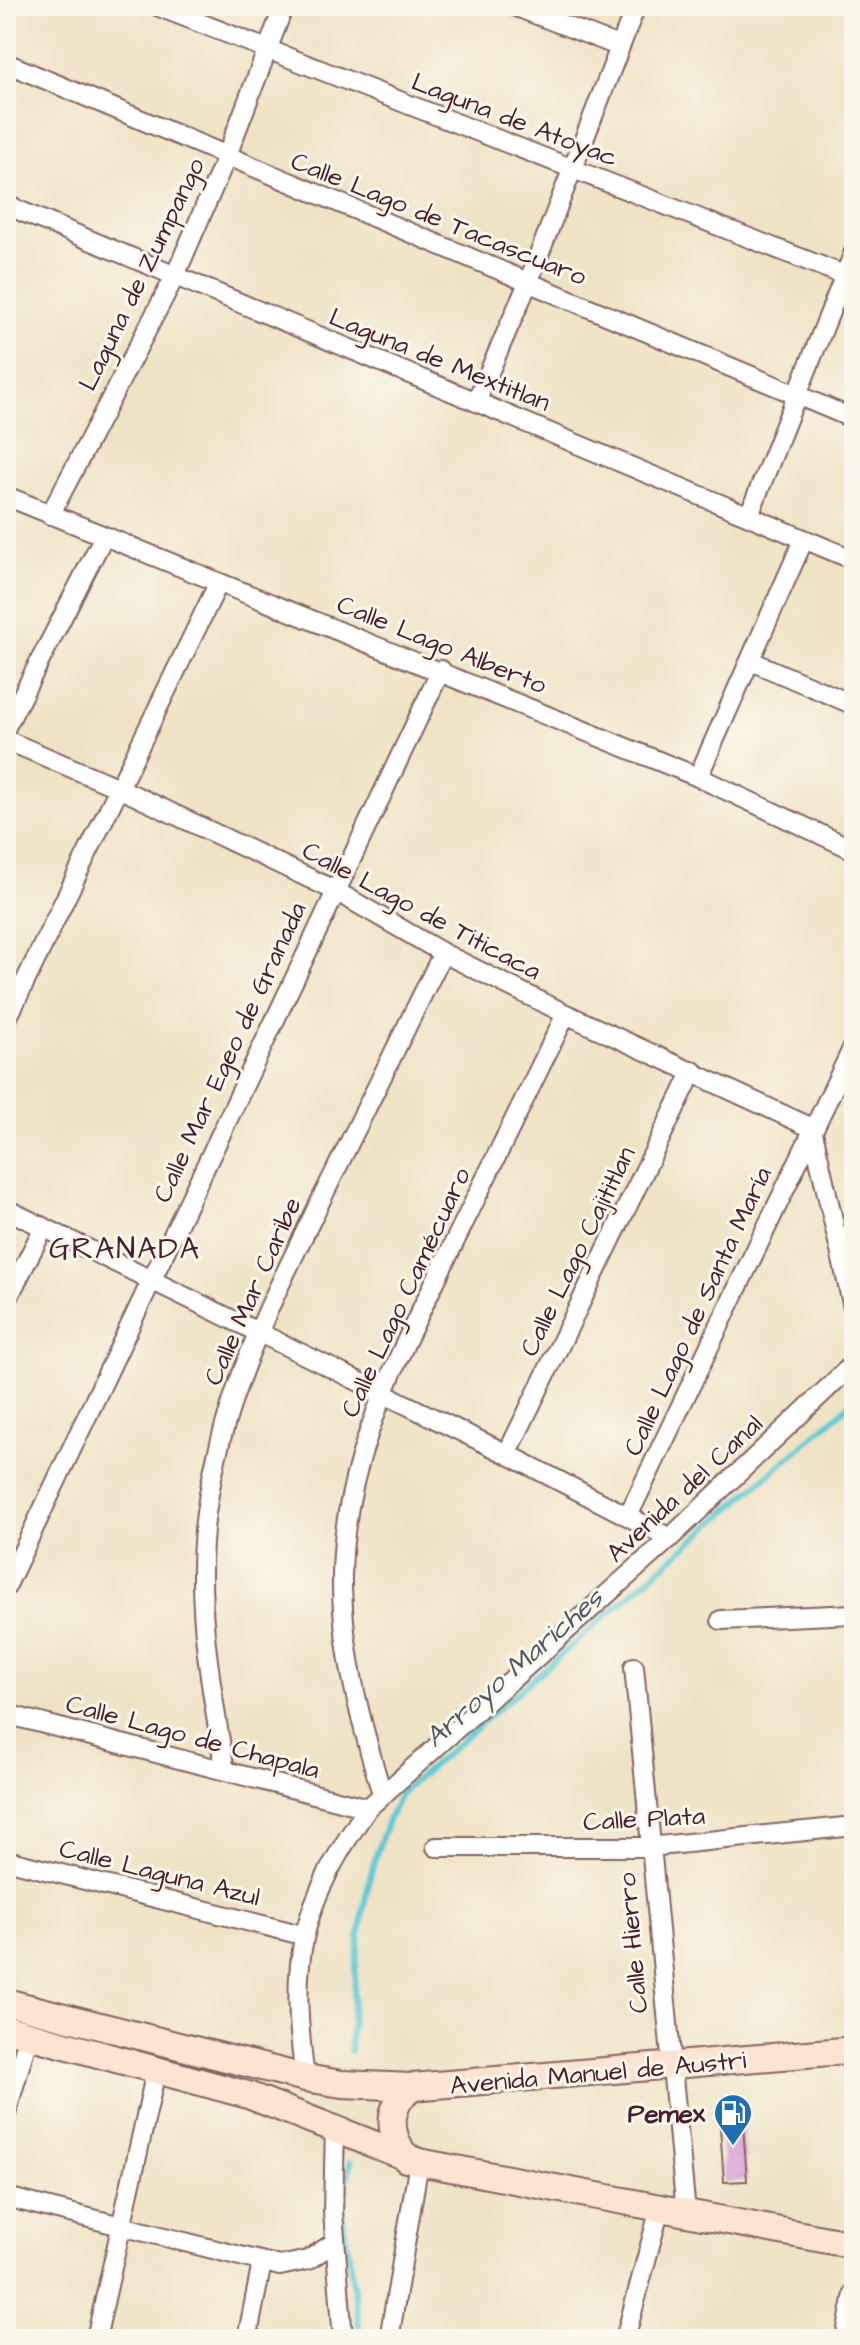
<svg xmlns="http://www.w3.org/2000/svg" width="860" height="2345" viewBox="0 0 860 2345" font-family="'Architects Daughter',sans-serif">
<rect width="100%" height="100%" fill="#fbf7ec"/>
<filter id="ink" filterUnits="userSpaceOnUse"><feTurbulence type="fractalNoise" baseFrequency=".0125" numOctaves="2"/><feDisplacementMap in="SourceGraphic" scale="16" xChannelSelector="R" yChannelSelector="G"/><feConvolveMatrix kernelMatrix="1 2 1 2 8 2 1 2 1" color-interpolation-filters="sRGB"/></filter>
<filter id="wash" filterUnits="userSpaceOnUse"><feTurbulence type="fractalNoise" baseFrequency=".006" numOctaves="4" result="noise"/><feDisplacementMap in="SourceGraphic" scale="32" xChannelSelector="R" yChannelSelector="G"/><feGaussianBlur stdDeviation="1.8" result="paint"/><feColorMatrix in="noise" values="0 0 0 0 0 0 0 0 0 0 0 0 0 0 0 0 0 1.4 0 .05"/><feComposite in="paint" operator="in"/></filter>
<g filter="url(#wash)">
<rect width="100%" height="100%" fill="#efe3c5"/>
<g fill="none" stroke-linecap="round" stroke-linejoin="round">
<path stroke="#5cc8d5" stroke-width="6" d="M350,2051c6,-88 9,-179 51,-258l453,-392
M350,2162l-7,53 18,124"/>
</g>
<g id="blocks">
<path fill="#d496d1" d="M742,2111l5,70 -23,1 -5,-69z"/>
</g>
</g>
<g filter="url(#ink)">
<use href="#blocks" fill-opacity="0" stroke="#846461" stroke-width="2"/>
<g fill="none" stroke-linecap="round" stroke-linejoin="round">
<g stroke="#846461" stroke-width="22">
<path id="street" d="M157,6l697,273
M514,6l104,40
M6,63l848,356
M6,205l848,355
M476,402l52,-119 108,-277
M6,496l692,281 156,73
M50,515l124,-237 52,-120 58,-152
M749,515l105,-263
M751,661l103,44
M6,727l97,-189
M6,740l115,49 213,101 109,63 123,61 246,114
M698,777l106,-238
M6,1021l212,-437
M812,1128l42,184
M6,1209l501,245 163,84
M6,1302l38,-75
M507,1454l186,-383
M628,1516l226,-471
M6,1587l435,-917
M721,1620l133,-6
M634,1667l52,546
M6,1714l362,94
M225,1771c-14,-85 -31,-172 -19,-258 16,-116 63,-207 114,-311 41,-83 82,-166 123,-249
M382,1794c-20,-68 -39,-136 -40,-208 -2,-123 57,-230 109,-337 38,-78 77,-156 115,-235
M436,1847h213l205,-21
M6,1860l296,75
M305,2078c-16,-119 -6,-171 63,-270l302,-270 184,-175
M6,2114l23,-80
M335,2127l-2,85 10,127
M6,2197l274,69 28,-6 27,-18
M96,2339l61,-272
M247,2339l15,-76
M389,2339l30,-177
M625,2339l35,-131
M845,2339l9,-45"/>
</g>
<g stroke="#846461" stroke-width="30">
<path id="secondary" d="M6,2002l299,76 37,6 70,3 442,-37
M6,2029l242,66 171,67 435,83
M406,2159c-17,-25 -21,-52 6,-72"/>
</g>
<use href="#street" stroke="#fff" stroke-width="18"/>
<use href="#secondary" stroke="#fde3d1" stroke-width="26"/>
</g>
</g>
<defs>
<g id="fuel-pin" transform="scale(2)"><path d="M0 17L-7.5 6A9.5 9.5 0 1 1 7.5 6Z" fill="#1f6fb2" stroke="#fbf7ec"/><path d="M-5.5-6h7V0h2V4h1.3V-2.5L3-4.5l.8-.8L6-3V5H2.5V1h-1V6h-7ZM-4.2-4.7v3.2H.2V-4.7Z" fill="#fff"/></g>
</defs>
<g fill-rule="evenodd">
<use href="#fuel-pin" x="733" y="2113"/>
</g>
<g text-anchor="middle" stroke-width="6" stroke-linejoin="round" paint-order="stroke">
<g font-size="26" fill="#4a1f2b" stroke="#fbf7ec">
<text transform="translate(515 119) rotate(21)" y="9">Laguna de Atoyac</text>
<text transform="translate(439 218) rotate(22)" y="9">Calle Lago de Tacascuaro</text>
<text transform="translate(141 274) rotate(-64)" y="9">Laguna de Zumpango</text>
<text transform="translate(440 359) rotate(22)" y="9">Laguna de Mextitlan</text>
<text transform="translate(442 644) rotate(22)" y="9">Calle Lago Alberto</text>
<text transform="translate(422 910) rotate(28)" y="9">Calle Lago de Titicaca</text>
<text transform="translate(229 1052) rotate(-65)" y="9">Calle Mar Egeo de Granada</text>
<text transform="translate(577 1251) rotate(-64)" y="9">Calle Lago Cajititlan</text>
<text transform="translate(252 1291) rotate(-66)" y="9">Calle Mar Caribe</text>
<text transform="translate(405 1292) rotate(-65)" y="9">Calle Lago Camécuaro</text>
<text transform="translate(697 1311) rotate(-65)" y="9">Calle Lago de Santa María</text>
<text transform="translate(684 1488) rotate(-43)" y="9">Avenida del Canal</text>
<text transform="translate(193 1736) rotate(15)" y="9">Calle Lago de Chapala</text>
<text transform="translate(644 1818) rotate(-3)" y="9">Calle Plata</text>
<text transform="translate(160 1872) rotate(14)" y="9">Calle Laguna Azul</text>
<text transform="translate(632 1943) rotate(-95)" y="9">Calle Hierro</text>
<text transform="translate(598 2072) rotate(-5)" y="9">Avenida Manuel de Austri</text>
</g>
<g font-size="26" font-weight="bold" fill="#4a1f2b" stroke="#fbf7ec" text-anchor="end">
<text x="705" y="2122">Pemex</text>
</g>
<g font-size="28" font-style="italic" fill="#505a66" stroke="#fbf7ec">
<text transform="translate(513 1667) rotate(-41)" y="10">Arroyo Mariches</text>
</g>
<g font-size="30" letter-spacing="2" fill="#4a1f2b" stroke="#fbf7ec">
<text x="125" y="1258">GRANADA</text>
</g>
</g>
<rect width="860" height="2345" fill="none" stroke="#fbf7ec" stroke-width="32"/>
</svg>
